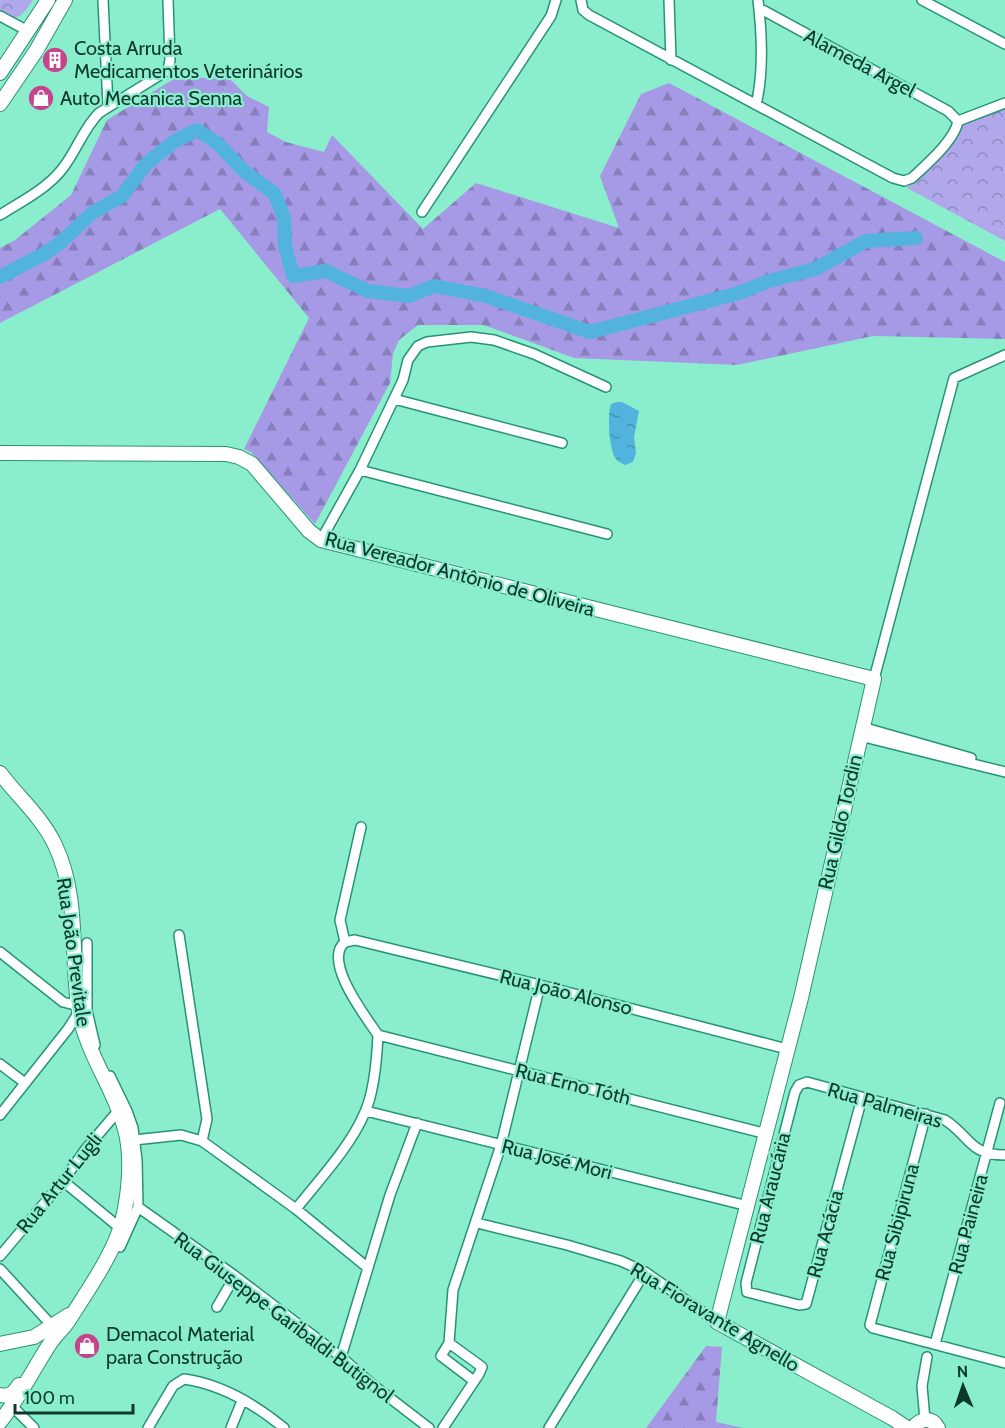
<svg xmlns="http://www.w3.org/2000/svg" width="1005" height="1428" viewBox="0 0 1005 1428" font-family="Cabin,sans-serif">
<defs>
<pattern id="forest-firs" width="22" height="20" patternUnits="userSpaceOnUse" patternTransform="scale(1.5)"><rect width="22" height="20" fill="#a69ae7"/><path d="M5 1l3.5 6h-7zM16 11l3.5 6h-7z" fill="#867fbc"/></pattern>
<pattern id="park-crowns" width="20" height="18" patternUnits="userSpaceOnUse" patternTransform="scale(1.5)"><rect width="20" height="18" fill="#b1a8eb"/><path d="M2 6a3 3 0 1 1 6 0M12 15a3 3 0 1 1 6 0" fill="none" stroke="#8e8abf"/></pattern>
<pattern id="water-ripples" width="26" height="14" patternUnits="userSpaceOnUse" patternTransform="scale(1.5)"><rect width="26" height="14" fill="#52b3de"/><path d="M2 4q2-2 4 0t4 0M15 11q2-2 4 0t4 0" fill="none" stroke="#4293b4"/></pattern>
</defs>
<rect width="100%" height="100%" fill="#8aeecd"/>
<path fill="url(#forest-firs)" d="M177,77l53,2 17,17 22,11 -2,25 19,10 38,10 8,-17 91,94 53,-46 143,45 -19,-52 41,-82 28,-11 336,179v77l-132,-3 -136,29 -163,-7 -90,-33h-66l-19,15 -6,14 -3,29 -75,141 -64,-72 -7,-3 65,-131 -89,-109 -220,114v-75l15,-8 56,-45 36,-75z
M706,1346l16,1 -6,75 27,6h-97z"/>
<path fill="url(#park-crowns)" d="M0,0h33c-11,15 -14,24 -33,11z
M1005,107v134l-98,-53 59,-66z"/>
<path fill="url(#water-ripples)" d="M617,402h5l17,9 -5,26 2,16 -3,9 -8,3c-3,-2 -7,-3 -9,-6 -7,-9 -9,-45 -5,-55z"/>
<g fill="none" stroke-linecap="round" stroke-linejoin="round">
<path stroke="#52b3de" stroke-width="14" d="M0,277l44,-23 17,-12 31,-29 30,-17 24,-32 29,-23 22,-11 20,13 28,29 30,22 9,24 1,28 8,30 33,-5 42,20 41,5 25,-10 52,10 104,36 149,-39 30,-12 46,-12 51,-28 50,-3"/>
<g stroke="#279376" stroke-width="12">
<path id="minor" d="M103,0l5,106
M581,0l2,10 6,5 304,163 11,3 8,-3c14,-13 43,-38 46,-57
M669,0l2,60
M922,0l83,44
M759,8l189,103 10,10
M0,16l28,15
M756,105c8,-33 6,-71 2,-105
M958,121l47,-18
M422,212l129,-196 5,-16
M0,215c22,-14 47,-26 63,-47 14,-18 20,-39 36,-55l69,-43 2,-10 -2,-60
M394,399l168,44
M360,470l247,64
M321,540l39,-70 43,-90 5,-20 10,-14 9,-4 44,-5 23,3 40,14 72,33
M874,679l80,-301 51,-23
M862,727l109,31
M860,736l145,36
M179,935l28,184 -5,22
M345,942l10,-2 185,45 247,64
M345,942l-5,-22 21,-93
M87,943v68l8,34
M0,952l63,50 16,4
M378,1035l389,99
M0,1064l25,19
M110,1076l17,35 6,17 4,32 1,47 -18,40
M862,1098l-56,206 -7,1 -52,-13 -1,-9 49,-191 4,-7 8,-3 138,38c25,16 24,35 60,35
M366,1111l382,95
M926,1114l-56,211 3,3 132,35
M0,1115l68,-86 11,-17
M134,1140l47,-5 21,6 94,68 72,59
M63,1181l57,47
M138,1207l97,69 106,81 32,28 56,43
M296,1209c23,-29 55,-63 69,-97 9,-20 12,-56 13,-77 -12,-18 -56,-74 -33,-93
M477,1223l90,22 54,16 24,11 72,50
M0,1256l63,-75 22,-31 34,-40
M0,1269l55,60
M217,1307l18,-31
M449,1343l4,-53 48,-145 39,-160
M935,1344l65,-241
M341,1357l49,-162 27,-72
M10,1404l24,24
M925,1420l-3,-34 5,-29
M148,1428l25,-42 11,-7c36,5 72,26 100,49
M231,1428l11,-27
M443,1428l36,-54 3,-7 -33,-24 -8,13 33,25
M549,1428l96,-156"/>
</g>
<g stroke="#279376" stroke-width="16">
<path id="secondary" d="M0,73l48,-73
M0,104l36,-53 29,-51
M0,453l226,1 13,3 13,7 57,67 12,9 553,139 -73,319 -84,324 175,96 15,10
M0,773c18,24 42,44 55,72 25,52 15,111 24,166 8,46 39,82 48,127 5,28 1,64 -7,91 -10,30 -34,64 -51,91 -6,9 -14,16 -20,25 -16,25 -30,53 -49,77
M0,1344l34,-7 35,-22
M0,1395c10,2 14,-2 19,-10
M913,1428c7,-10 19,-11 25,0"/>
</g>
<use href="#minor" stroke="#fff" stroke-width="9"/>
<use href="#secondary" stroke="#fff" stroke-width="14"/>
</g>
<defs>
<g id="building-disc" transform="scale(1.35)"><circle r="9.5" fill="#c6448b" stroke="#8aeecd"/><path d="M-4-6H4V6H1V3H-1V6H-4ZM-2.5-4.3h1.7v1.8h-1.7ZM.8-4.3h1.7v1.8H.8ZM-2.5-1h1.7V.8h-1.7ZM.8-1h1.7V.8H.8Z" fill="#fff"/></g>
<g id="shop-disc" transform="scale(1.35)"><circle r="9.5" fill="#c6448b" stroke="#8aeecd"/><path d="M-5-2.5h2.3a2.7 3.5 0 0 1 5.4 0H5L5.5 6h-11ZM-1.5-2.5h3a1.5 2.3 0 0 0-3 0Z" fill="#fff"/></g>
</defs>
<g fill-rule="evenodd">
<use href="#building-disc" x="55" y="60"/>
<use href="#shop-disc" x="41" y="98"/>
<use href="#shop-disc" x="87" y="1346"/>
</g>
<g text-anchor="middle" stroke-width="4.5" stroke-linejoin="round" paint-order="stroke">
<g font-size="20" fill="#0d392d" stroke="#8aeecd" text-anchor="start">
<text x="74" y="55">Costa Arruda<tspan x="74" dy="23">Medicamentos Veterinários</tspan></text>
<text x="60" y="105">Auto Mecanica Senna</text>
<text x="106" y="1341">Demacol Material<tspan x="106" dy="23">para Construção</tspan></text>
</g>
<g font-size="20" fill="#0d392d" stroke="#8aeecd">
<text transform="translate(860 63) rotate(28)" y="7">Alameda Argel</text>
<text transform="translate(460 574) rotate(15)" y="7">Rua Vereador Antônio de Oliveira</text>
<text transform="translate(840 822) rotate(-77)" y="7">Rua Gildo Tordin</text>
<text transform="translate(74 952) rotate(82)" y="7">Rua João Previtale</text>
<text transform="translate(566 992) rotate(14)" y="7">Rua João Alonso</text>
<text transform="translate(573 1084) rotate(14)" y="7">Rua Erno Tóth</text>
<text transform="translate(885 1105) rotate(16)" y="7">Rua Palmeiras</text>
<text transform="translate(557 1159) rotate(14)" y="7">Rua José Mori</text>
<text transform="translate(59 1183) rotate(-51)" y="7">Rua Artur Lugli</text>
<text transform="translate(770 1188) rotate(-76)" y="7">Rua Araucária</text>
<text transform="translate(897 1222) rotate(-75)" y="7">Rua Sibipiruna</text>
<text transform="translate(968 1224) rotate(-75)" y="7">Rua Paineira</text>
<text transform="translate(825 1234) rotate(-75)" y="7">Rua Acácia</text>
<text transform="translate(284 1317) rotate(37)" y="7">Rua Giuseppe Garibaldi Butignol</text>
<text transform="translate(715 1317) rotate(31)" y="7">Rua Fioravante Agnello</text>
</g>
</g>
<g transform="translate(963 1386) rotate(358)" stroke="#8aeecd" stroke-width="4.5" paint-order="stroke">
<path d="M0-4.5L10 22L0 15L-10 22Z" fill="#0d392d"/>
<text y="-9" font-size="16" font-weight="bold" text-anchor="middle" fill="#0d392d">N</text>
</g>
<path d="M15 1404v9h118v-9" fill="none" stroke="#0d392d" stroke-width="3"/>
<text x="24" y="1404" font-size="18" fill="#0d392d" stroke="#8aeecd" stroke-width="4.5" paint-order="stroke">100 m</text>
</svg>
